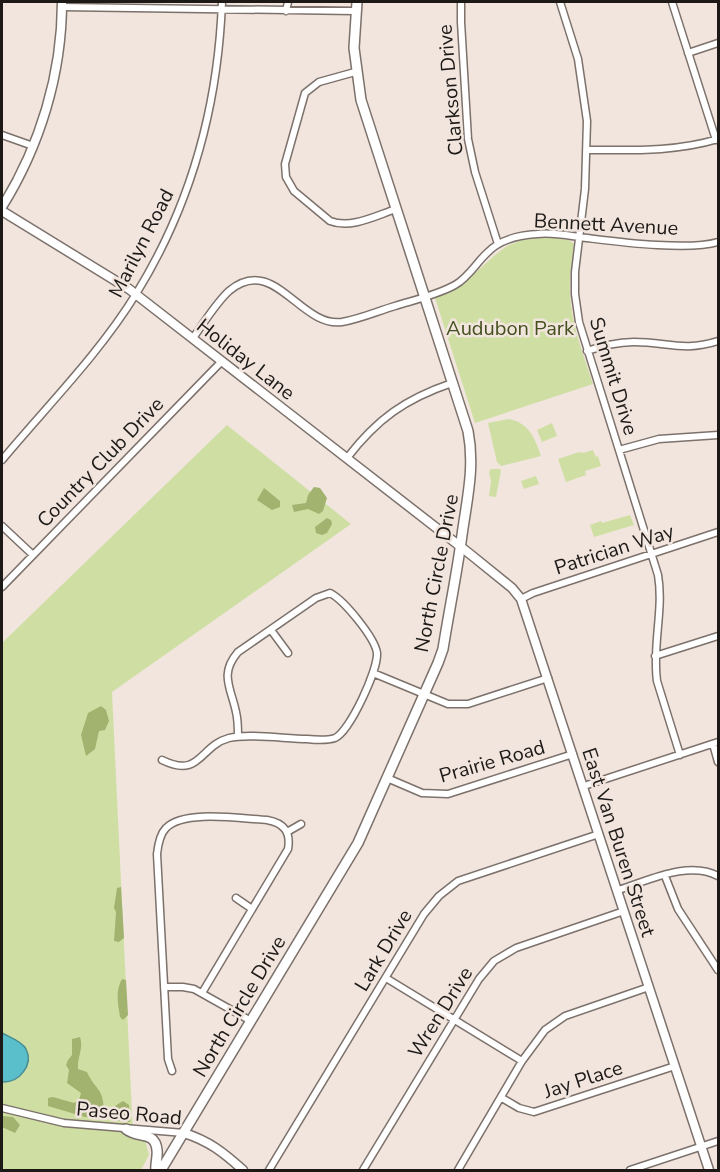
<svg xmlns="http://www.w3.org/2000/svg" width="720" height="1172" viewBox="0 0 720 1172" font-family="'Nunito Sans',sans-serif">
<rect width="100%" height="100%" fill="#f1e5de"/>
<path fill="#cfdfa4" d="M546,237l23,3 5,4c-2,16 -5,32 -4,48 1,32 13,61 23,92l-118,39 -40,-125 26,-12 34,-31 12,-9 15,-6z
M509,419c20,4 26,19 32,37l-40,10 -4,-4 -9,-39z
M552,423l5,13 -15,6 -5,-12z
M227,425l124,99 -239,168 21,442 11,2 5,19 -8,15h-139v-527z
M593,450l3,7 2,-1 3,10 -16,5 1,4 -20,7 -8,-23 21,-7 4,1z
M491,469h9l1,2 -5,26 -7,-1 2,-15 -2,-9z
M536,476l3,8 -15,5 -3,-8z
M630,515l4,10 -40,12 -4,-12 11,-4 1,2z"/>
<path fill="#a1b36e" d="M314,487l6,1 7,10 -4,13 -4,3 -11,-5 -14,3 -2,-7 14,-2 2,-8z
M264,488l16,13v6l-8,3 -15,-10z
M327,518l4,2 1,4 -5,9 -5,2 -6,-2 -1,-6z
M101,706l5,4 3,11 -4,9 -6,1 -4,18 -9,7 -5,-21 7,-22z
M121,887l3,51 -5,4 -5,-1 2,-29 -2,-4 3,-20z
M122,979l4,1 2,35 -5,5 -3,-3c-2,-13 -5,-26 2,-38z
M80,1037c4,12 -3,20 -2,32l9,3c8,18 16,15 17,38l5,4 1,4 -25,-1 -37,-11v-8l5,-1 21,6 5,-3 2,-7 -14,-10 2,-13 -3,-5 2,-5 4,-5v-16z
M123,1101l6,4 1,17 -18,-2 3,-14z
M2,1116l11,1 7,8 -5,8 -13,-6z"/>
<path fill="#5abfca" stroke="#488d94" stroke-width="1.5" d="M2,1033c7,4 20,8 24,16 8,16 -7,34 -24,33z"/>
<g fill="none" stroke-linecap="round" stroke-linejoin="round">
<g stroke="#7c716b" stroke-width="9">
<path id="street" d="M461,2v20l7,117 7,33 23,72
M560,2l18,57 9,62 -2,68 -10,83v22l4,28 79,253c6,35 -6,70 -1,106l23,74
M672,2l44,138
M62,7l293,4
M286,11l2,-9
M688,53l30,-10
M355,72l-36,10 -14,11 -20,71 1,13 8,14 36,30c21,8 45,-5 66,-12
M2,135l31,11
M587,150c45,0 88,2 131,-11
M193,338c11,-15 22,-34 36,-47 45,-38 71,37 113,31 18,-3 36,-11 53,-16 19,-6 42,-11 60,-21 14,-8 21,-22 32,-32 12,-13 33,-18 50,-19 17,-2 33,2 50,4 33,4 101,13 131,4
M587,351c16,-5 30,-9 47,-9 33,0 50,10 84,-1
M619,450l40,-11 59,-4
M347,458c30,-39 58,-59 105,-75
M2,460c45,-54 97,-106 134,-166 55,-89 82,-188 86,-292
M2,526l31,29
M2,587l220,-226
M521,599l12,-6 185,-61
M271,630l17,23
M655,656l63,-20
M373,673l75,31h20l80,-26
M713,744l5,18
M162,760c39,19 37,-14 67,-22 19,-5 58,1 78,1 9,1 19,2 28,-1 15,-7 43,-68 42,-85 -2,-15 -33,-53 -47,-60l-14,5 -78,54c-19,22 -7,36 -2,60 2,8 2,16 2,24
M387,778l35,15 26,1 125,-40
M584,786l134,-44
M287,832l14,-8
M665,876l13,33 40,61
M618,890c30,-9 70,-30 100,-14
M236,898l16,11
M386,978l136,83
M164,987h19l11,2 57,32
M172,1071l-4,-12 -11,-205c1,-9 3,-20 9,-26 18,-19 77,-9 101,-8 17,3 24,12 21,29l-86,144
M502,1098l17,10 15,4 141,-46
M2,1108l62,15 120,10
M269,1170l155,-256 15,-18 19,-15 141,-47
M363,1170l116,-191 15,-18 22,-13 108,-37
M458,1170l64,-109 23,-31 20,-14 84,-29
M630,1170l88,-29"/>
</g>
<g stroke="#7c716b" stroke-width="11">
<path id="secondary" d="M2,207c38,-61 60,-133 60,-205
M2,211l127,78 341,265 42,34 9,11 188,571
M184,1133c25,8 39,19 59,37"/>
</g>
<g stroke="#7c716b" stroke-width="12">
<path id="primary" d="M126,1129c11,10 29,1 31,21 1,7 -2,14 -1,20
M161,1170l197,-327 80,-180 5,-14c6,-38 14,-76 19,-114 5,-36 13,-68 6,-104l-107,-331 -7,-52 3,-46"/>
</g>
<use href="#street" stroke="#fff" stroke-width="6"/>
<use href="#secondary" stroke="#fff" stroke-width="8"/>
<use href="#primary" stroke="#fff" stroke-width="9"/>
</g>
<g text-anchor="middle" stroke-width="5" stroke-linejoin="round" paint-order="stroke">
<g font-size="20" fill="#1d1917" stroke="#f1e5de">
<text transform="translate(450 90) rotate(-95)" y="7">Clarkson Drive</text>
<text transform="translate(606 224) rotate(3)" y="7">Bennett Avenue</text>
<text transform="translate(141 243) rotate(-63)" y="7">Marilyn Road</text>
<text transform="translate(246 359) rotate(38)" y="7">Holiday Lane</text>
<text transform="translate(614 376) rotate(73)" y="7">Summit Drive</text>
<text transform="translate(100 462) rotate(-46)" y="7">Country Club Drive</text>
<text transform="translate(614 549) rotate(-18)" y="7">Patrician Way</text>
<text transform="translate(436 573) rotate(-79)" y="7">North Circle Drive</text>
<text transform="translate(492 761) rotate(-16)" y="7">Prairie Road</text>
<text transform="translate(619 842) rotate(72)" y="7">East Van Buren Street</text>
<text transform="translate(383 950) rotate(-59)" y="7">Lark Drive</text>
<text transform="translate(239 1006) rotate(-59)" y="7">North Circle Drive</text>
<text transform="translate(440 1012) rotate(-58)" y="7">Wren Drive</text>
<text transform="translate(583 1079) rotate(-18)" y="7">Jay Place</text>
<text transform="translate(129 1113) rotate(5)" y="7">Paseo Road</text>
</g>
<g font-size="20" fill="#434f1c" stroke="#f1e5de">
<text x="510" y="335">Audubon Park</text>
</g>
</g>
<rect width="720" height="1172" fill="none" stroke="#1d1917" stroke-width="6"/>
</svg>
